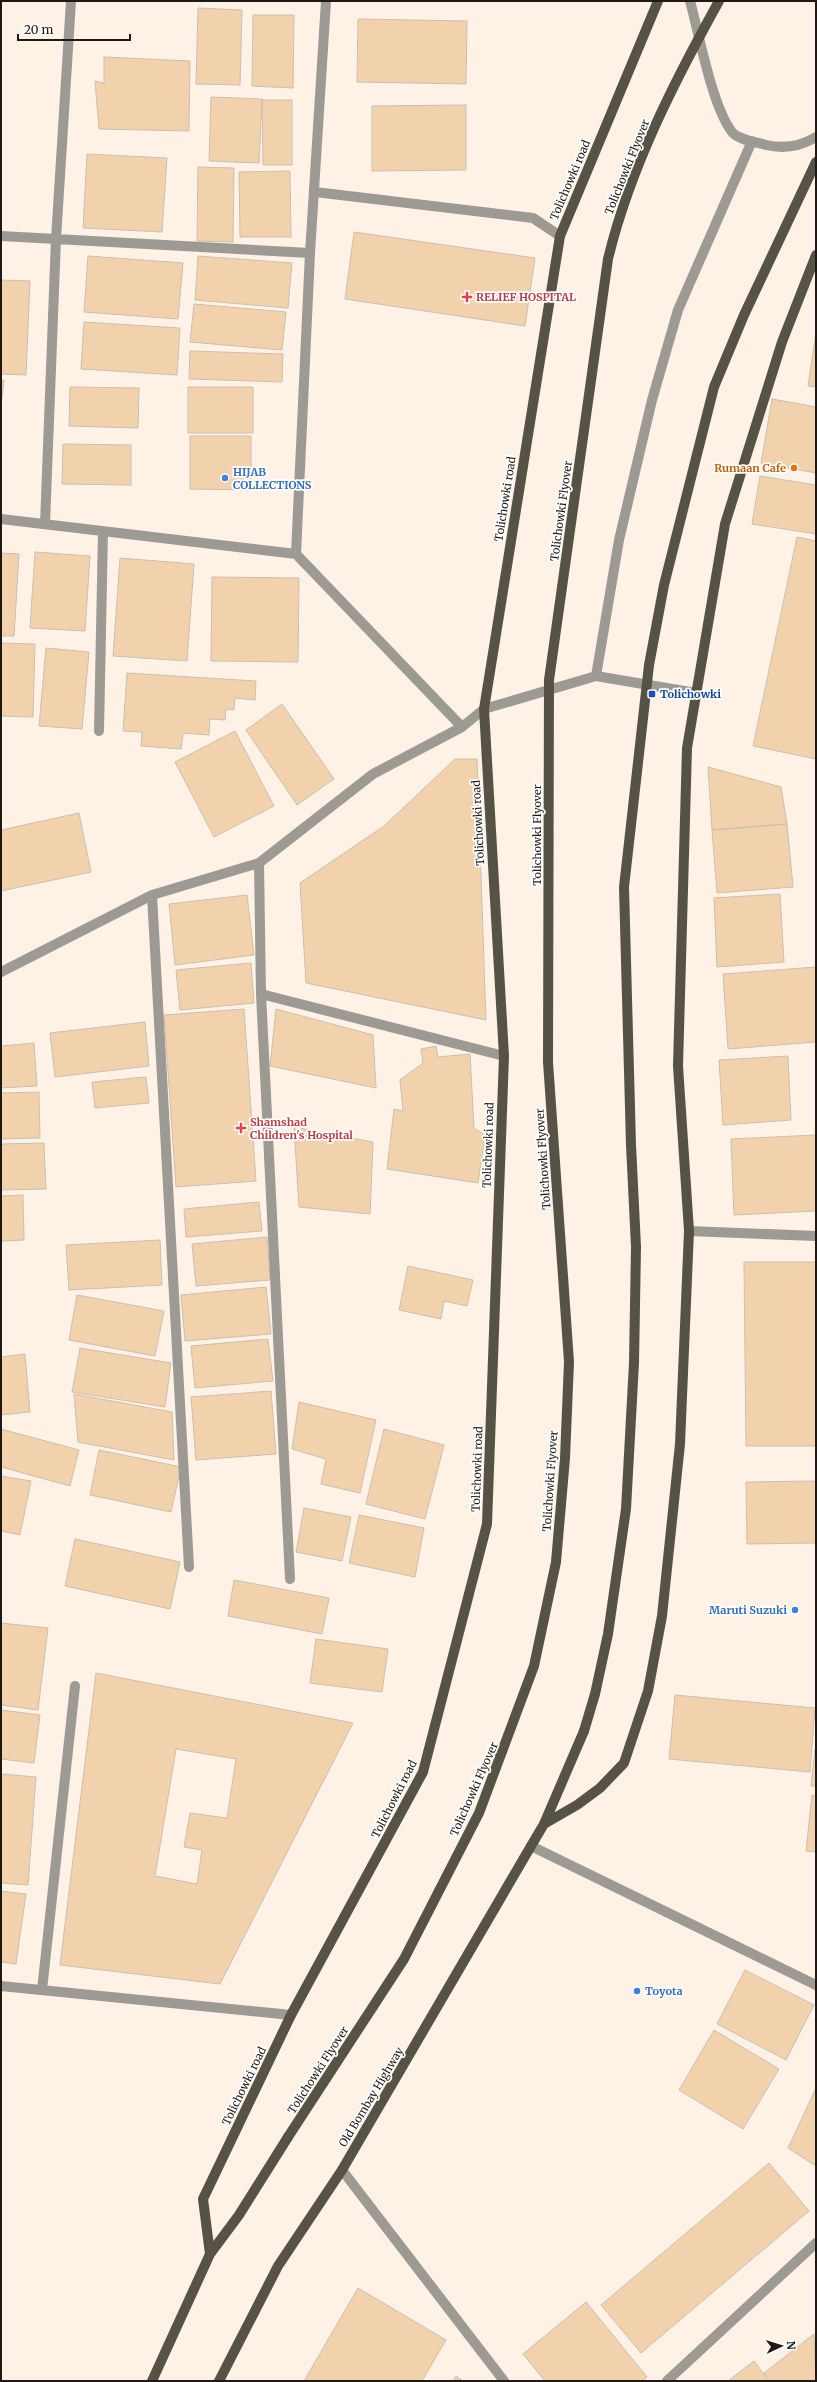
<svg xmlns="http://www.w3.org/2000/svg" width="817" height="2382" viewBox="0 0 817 2382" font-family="Merriweather,serif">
<rect width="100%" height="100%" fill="#fef1e6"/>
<path fill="#f2d2ac" stroke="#ccbfb0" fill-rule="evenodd" d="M198,8l44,2 -2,75 -44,-1z
M253,15h41l-1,73 -41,-2z
M358,19l109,2 -1,63 -109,-2z
M104,57l86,4 -1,70 -90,-2 -4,-48 9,2z
M211,97l51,2 -3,64 -50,-2z
M262,100h30v65h-29z
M466,105v65l-94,1v-65z
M87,154l80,4 -5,74 -79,-4z
M198,167l36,1 -1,74 -36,-1z
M290,171l1,66h-51l-1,-65z
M354,232l181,26 -10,68 -180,-27z
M88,256l95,7 -5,56 -94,-7z
M198,256l94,7 -4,45 -93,-8z
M1,280l29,1 -4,94 -25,-1z
M194,304l92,8 -4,38 -92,-8z
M84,322l96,6 -3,47 -96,-6z
M816,332v55l-8,-1z
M190,351l93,3 -1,28 -93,-3z
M1,380h3l-3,26z
M70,387l69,1 -1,40 -69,-2z
M188,387h65v46h-65z
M772,399l44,8v66l-55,-10z
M190,436h61v54l-61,-1z
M63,444l68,1v40l-69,-1z
M760,476l56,9v49l-64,-10z
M797,537l19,4v218l-63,-13z
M35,552l55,4 -5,75 -55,-3z
M1,553l18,1 -5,82h-13z
M120,558l74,6 -7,97 -74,-5z
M212,577l87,1 -1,84 -87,-1z
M1,643l34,1 -2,73 -32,-1z
M46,648l43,4 -7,77 -43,-3z
M127,673l129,8 -1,19 -20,-2 -1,12 -8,-1 -1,11 -15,-1 -1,16 -26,-2 -2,16 -40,-3 1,-14 -19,-1z
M282,704l52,75 -37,26 -51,-75z
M235,731l39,75 -60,31 -39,-75z
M455,759h22l9,261 -180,-37 -6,-100 84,-57z
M708,767l73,20 6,37 -75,6z
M79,813l12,59 -90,19v-61z
M787,824l6,63 -76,6 -5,-63z
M780,894l4,68 -67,5 -3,-69z
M247,895l7,60 -79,10 -6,-61z
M251,963l3,40 -74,7 -4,-40z
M816,967v75l-88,7 -5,-75z
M244,1009l12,172 -80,6 -12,-172z
M276,1009l97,26 3,53 -106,-22z
M145,1022l4,44 -94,11 -5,-44z
M34,1043l3,43 -36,2v-42z
M436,1046l2,11 32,-3 4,74 11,7 -7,48 -91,-14 7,-60 9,2 -3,-31 23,-17 -2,-14z
M788,1056l3,64 -68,5 -4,-65z
M146,1077l3,26 -54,5 -3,-26z
M39,1092l1,46 -39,1v-46z
M294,1127l79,15 -3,72 -71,-7z
M816,1135v76l-82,4 -3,-76z
M44,1143l2,46 -45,1v-46z
M23,1195l1,45 -23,1v-45z
M259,1202l3,29 -76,6 -2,-28z
M267,1237l3,43 -74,6 -4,-42z
M160,1240l2,45 -93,5 -3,-45z
M744,1262h72v184h-70z
M408,1266l65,14 -6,26 -23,-5 -3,18 -42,-9z
M266,1287l5,47 -86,7 -4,-46z
M77,1295l87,16 -9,45 -86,-16z
M268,1339l5,42 -78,7 -4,-42z
M80,1348l91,15 -6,44 -93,-15z
M25,1354l5,58 -29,3v-58z
M271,1391l5,63 -80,6 -5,-63z
M74,1394l98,18 2,48 -96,-18z
M299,1402l77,18 -16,73 -39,-9 5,-25 -34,-10z
M1,1429l78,21 -9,36 -69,-19z
M384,1429l60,16 -19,74 -59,-15z
M99,1450l82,17 -10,45 -81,-17z
M1,1476l30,5 -11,54 -19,-4z
M816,1481v62l-69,1 -1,-62z
M304,1508l47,9 -9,44 -46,-9z
M359,1515l65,13 -9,49 -66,-14z
M75,1539l105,23 -10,47 -105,-23z
M234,1580l95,18 -7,36 -94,-18z
M1,1623l47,5 -10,82 -37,-5z
M316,1639l72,10 -6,43 -72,-9z
M96,1673l257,50 -133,261 -160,-19zM176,1749l60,10 -9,59 -37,-5 -6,34 18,3 -5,34 -42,-8z
M675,1695l140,13 -5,64 -141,-13z
M1,1710l39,5 -6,48 -33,-4z
M815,1749h1v37h-5z
M1,1774l35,3 -8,108 -27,-2z
M812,1795l4,1v56l-10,-1z
M1,1891l25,3 -10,70 -15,-2z
M745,1970l69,35 -28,55 -69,-36z
M714,2030l65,39 -36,60 -64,-39z
M816,2088v78l-28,-18z
M769,2163l40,48 -168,142 -40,-48z
M358,2288l88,52 -24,41h-118z
M586,2302l61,75 -5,4h-97l-22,-27z
M814,2334l2,47h-45l-7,-8z
M754,2361l15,20h-41z
M456,2376l7,5h-10z"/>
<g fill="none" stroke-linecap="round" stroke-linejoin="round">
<path stroke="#9c9a93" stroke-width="10" d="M326,1l-16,252 -14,301 166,173
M690,1c9,33 22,105 42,131 6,8 25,10 34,13 17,4 35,1 50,-8
M315,192l218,26 27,18
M1,236l309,17
M1,519l295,35
M45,524l11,-285 15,-238
M596,676l23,-136 33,-140 26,-90 74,-169
M99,731l4,-200
M259,863l2,131 29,585
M152,895l37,672
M1,972l151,-77 107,-32 114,-89 89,-47 22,-18 112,-33 100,17
M261,994l243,62
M689,1231l127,5
M531,1846l285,139
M1,1986l290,29
M42,1990l33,-304
M342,2170l162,211
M667,2381l149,-138"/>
<path stroke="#565346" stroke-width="10" d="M544,1824l33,-19 23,-17 24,-25 24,-72 14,-75 18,-172 9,-213 -11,-165 9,-318 38,-224 57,-182 34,-87
M210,2254l-7,-55 88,-184 132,-243 64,-248 17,-468 -20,-347 76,-473 98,-235
M152,2381l58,-127 29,-39 49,-78
M219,2381l59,-115 64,-96 189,-324 13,-22 40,-93"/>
<path stroke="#565346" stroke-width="10" d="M584,1731l11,-37 13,-60 18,-125 8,-146 2,-116 -5,-102 -7,-258 25,-222 15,-80 50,-198 30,-72 72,-153
M288,2137l116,-178 75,-146 55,-147 22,-104 9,-104 4,-96 -21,-300 1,-382 59,-421c22,-91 66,-177 111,-258"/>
</g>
<g fill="#e0444e" stroke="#fff" stroke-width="1.5">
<path d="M465 291h4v4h4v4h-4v4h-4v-4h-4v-4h4z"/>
<path d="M239 1122h4v4h4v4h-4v4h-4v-4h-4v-4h4z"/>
</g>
<circle fill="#e8710a" stroke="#fff" stroke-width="1.5" cx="794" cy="468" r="4"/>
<g fill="#3f7fe0" stroke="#fff" stroke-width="1.5">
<circle cx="225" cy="478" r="4"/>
<circle cx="795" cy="1610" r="4"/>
<circle cx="637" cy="1991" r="4"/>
</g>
<rect fill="#1a4fb4" stroke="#fff" stroke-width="1.5" x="648" y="690" width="8" height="8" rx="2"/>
<g text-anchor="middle" stroke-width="3.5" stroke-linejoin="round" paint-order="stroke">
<g font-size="11" fill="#1e1914" stroke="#fff">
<text transform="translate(627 167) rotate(-68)" y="4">Tolichowki Flyover</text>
<text transform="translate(570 180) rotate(-67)" y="4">Tolichowki road</text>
<text transform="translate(505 499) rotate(-81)" y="4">Tolichowki road</text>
<text transform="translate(561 511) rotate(-82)" y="4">Tolichowki Flyover</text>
<text transform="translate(478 823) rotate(-93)" y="4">Tolichowki road</text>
<text transform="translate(537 835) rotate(-90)" y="4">Tolichowki Flyover</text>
<text transform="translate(488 1145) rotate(-88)" y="4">Tolichowki road</text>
<text transform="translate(543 1159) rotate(-94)" y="4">Tolichowki Flyover</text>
<text transform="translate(477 1469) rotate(-88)" y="4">Tolichowki road</text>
<text transform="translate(550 1481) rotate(-86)" y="4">Tolichowki Flyover</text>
<text transform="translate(474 1789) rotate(-66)" y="4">Tolichowki Flyover</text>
<text transform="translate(394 1799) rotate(-63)" y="4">Tolichowki road</text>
<text transform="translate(318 2070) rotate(-57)" y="4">Tolichowki Flyover</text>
<text transform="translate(244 2086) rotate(-64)" y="4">Tolichowki road</text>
<text transform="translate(371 2097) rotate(-59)" y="4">Old Bombay Highway</text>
</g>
<g font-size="11" font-weight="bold" fill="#be3a42" stroke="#fff" text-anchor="start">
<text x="476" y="301">RELIEF HOSPITAL</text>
<text x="250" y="1126">Shamshad<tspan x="250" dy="13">Children's Hospital</tspan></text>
</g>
<g font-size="11" font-weight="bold" fill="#c56008" stroke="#fff" text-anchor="end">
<text x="786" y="472">Rumaan Cafe</text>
</g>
<g font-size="11" font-weight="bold" fill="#366cbe" stroke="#fff" text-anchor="start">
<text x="233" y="476">HIJAB<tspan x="233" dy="13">COLLECTIONS</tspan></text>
<text x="787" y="1614" text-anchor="end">Maruti Suzuki</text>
<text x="645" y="1995">Toyota</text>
</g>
<g font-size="11" font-weight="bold" fill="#164399" stroke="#fff" text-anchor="start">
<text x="660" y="698">Tolichowki</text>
</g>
</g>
<rect width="817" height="2382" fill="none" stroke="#1e1914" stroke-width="4"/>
<g transform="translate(781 2346) rotate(86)" stroke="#ffffff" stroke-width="3" paint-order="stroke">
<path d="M0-3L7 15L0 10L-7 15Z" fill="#1e1914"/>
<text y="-6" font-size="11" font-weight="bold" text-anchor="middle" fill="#1e1914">N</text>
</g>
<path d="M18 34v6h112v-6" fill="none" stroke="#1e1914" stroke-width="2"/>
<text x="24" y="34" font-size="12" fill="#1e1914" stroke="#ffffff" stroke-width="3" paint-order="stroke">20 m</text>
</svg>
